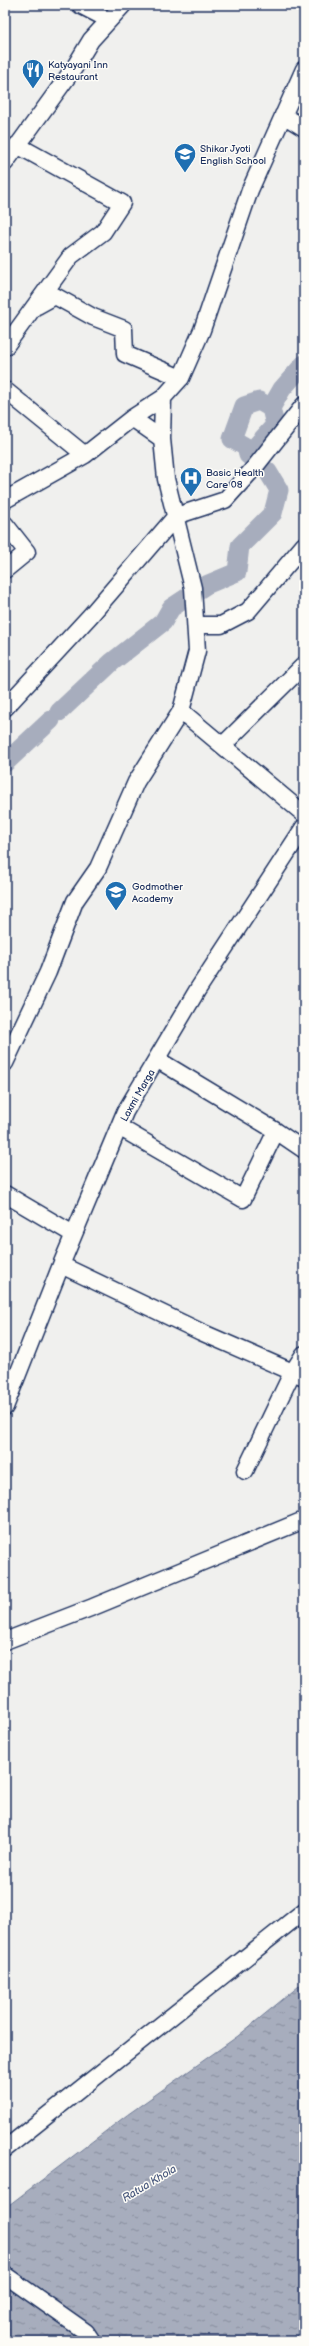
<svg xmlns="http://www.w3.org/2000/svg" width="309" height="2346" viewBox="0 0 309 2346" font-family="'Balsamiq Sans',sans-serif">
<defs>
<pattern id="water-ripples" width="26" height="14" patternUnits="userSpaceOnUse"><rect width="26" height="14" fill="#a7adbd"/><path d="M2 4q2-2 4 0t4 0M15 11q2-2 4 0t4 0" fill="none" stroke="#878d9d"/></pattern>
</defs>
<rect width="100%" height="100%" fill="#f0f0ee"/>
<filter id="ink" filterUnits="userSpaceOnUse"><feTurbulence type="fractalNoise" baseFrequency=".025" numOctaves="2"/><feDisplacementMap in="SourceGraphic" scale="8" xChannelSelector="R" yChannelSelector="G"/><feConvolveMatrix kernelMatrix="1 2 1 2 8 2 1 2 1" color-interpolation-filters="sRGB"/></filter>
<g filter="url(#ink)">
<path fill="url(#water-ripples)" stroke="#6f7b97" d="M304,1982v359h-299v-133l122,-93 111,-79z"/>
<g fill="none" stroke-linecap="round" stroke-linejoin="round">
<path stroke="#a7adbd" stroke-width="19" d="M248,455l-2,-8 -14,-8 12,-33 15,-5 12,7
M59,712l53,-50 51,-40 8,-14 35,-23 31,-13 3,-26 33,-33 6,-23 -11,-18 -20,-17 27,-30 -4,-17 11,-19 22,-25
M5,763l46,-43"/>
<g stroke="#1b2f5e" stroke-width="19">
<path id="minor" d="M80,5l29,15
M283,115l21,13
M5,163l69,-95 17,-28 32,-35
M37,306l18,-10 38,21 31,12 1,25 56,24
M5,347l66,-91 32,-24 19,-29 -105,-58
M5,390l80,65
M132,418l30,21
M5,500l80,-45 47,-37 31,-20
M5,524l22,28 -22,18
M196,625h25l27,-14 56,-66
M5,708l85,-92 86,-100 49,-16 29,-32 50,-63
M181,711l123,103
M223,745l81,-80
M5,1063l43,-91 27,-71 23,-33 38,-86 45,-71 16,-60 -4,-63 -27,-109 -4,-40 1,-41 18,-20 21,-48 48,-140 54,-121
M119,1127l124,72 33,-68 -118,-71
M276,1131l28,19
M5,1194l68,40
M61,1265l140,67 103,45
M5,1407l56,-142 64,-153 73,-123 106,-162
M245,1471l47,-98 12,-19
M5,1641l88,-34 211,-87
M5,2149l299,-238
M5,2275l81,57 6,9"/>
</g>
<use href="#minor" stroke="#fdfcf7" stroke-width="16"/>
</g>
</g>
<defs>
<g id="restaurant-pin" transform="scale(1.15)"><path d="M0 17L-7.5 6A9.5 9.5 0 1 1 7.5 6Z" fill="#1f6fb2" stroke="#fdfcf7"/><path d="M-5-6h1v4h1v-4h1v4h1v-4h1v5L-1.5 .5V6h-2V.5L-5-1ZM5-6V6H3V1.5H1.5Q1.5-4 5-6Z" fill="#fff"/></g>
<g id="school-pin" transform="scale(1.15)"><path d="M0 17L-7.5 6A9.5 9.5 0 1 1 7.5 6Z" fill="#1f6fb2" stroke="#fdfcf7"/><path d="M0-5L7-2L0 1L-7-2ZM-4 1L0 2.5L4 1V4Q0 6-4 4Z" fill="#fff"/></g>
<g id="hospital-pin" transform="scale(1.15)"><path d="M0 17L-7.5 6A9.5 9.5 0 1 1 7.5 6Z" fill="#1f6fb2" stroke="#fdfcf7"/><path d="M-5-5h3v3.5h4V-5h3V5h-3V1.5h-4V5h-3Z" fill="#fff"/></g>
</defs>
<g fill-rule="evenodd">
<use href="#restaurant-pin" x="33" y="70"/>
<use href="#school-pin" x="185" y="154"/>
<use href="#hospital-pin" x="191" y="478"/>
<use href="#school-pin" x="116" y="892"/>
</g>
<g text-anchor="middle" stroke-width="3" stroke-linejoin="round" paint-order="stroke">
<g font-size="10" fill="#1b2f5e" stroke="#fdfcf7" text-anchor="start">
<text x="48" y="68">Katyayani Inn<tspan x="48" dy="12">Restaurant</tspan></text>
<text x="200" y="152">Shikar Jyoti<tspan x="200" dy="12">English School</tspan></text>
<text x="206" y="476">Basic Health<tspan x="206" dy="12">Care 08</tspan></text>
<text x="132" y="890">Godmother<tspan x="132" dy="12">Academy</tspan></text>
</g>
<g font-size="10" fill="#1b2f5e" stroke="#fdfcf7">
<text transform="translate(137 1095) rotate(-60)" y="4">Laxmi Marga</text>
</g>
<g font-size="11" font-style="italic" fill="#4c5b7f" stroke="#fdfcf7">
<text transform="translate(149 2183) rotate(-31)" y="4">Ratua Khola</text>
</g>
</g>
<rect width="309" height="2346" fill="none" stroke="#fdfcf7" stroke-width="20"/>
<rect x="10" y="10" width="289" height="2326" fill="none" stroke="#1b2f5e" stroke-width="1.5" filter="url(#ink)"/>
</svg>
